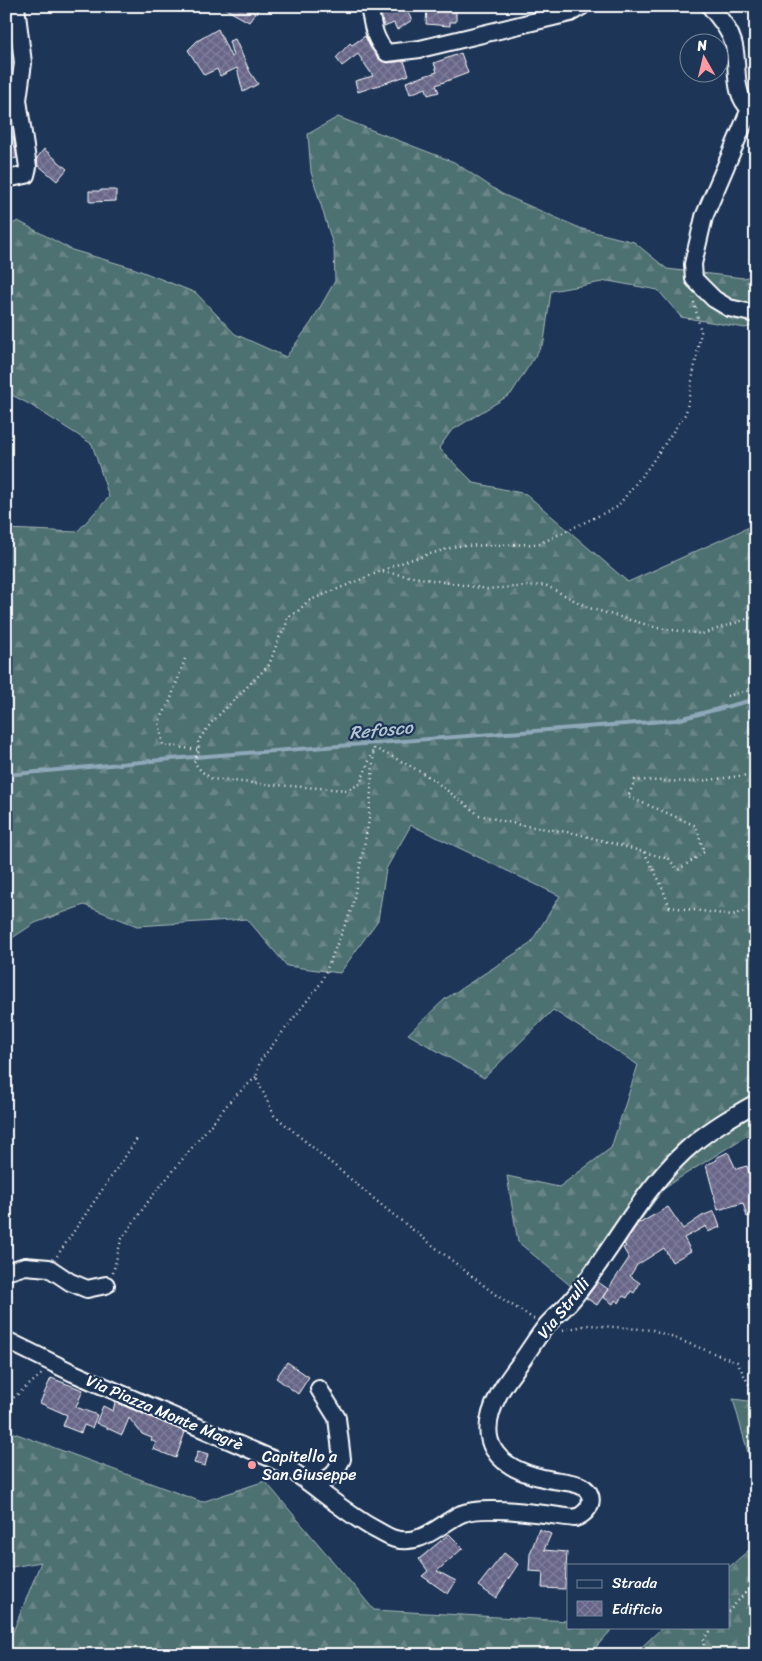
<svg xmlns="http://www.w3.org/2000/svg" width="762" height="1661" viewBox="0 0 762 1661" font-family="Sriracha,sans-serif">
<defs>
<pattern id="forest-firs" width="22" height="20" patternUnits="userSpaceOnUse" patternTransform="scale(1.25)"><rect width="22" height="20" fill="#4e7071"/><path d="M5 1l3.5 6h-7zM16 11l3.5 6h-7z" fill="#698586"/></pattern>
<pattern id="building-cross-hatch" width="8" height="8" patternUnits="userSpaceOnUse" patternTransform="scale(1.25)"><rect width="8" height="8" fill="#686688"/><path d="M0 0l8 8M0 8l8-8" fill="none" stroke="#7f7d9a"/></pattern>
</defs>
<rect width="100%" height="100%" fill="#1d3557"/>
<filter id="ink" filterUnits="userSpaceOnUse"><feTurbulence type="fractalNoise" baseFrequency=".02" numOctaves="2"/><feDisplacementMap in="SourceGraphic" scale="10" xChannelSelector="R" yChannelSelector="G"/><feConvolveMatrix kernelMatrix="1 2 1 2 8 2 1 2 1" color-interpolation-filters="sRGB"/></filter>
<g filter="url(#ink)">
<path fill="url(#forest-firs)" stroke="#a6b8b8" d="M338,117l116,45 48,32 80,35 52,13 33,27 77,9 12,-4v51l-11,3 -64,-11 -23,-27 -50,-9 -57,10 -7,51 -33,52 -60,37 -12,17 35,35 52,11 102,88 128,-58v613l-8,-2 -83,52 -81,110 -66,-55 -11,-66 52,11 52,-39 27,-83 -85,-55 -69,68 -76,-44 37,-35 85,-55 30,-48 -149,-71 -25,44 -8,51 -38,53 -53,-7 -40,-47 -110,7 -53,-21 -49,18 -29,19v-413l71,3 32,-35 -17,-53 -63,-40 -23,-12v-165l12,-6 54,29 61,18 63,25 39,41 51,23 25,-34 24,-42 -1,-33 -23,-76 -3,-38z
M733,1399l23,3v79z
M6,1430l196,72 63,-21 109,129 194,11v6h46l-25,28h-583v-6l35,-87 -35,6z
M756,1544v111h-123l30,-28h65v-59z"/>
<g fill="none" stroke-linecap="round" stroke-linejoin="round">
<path stroke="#8fa8ba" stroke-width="4" d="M6,775l176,-17 494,-38 80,-21"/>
</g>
<path fill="url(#building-cross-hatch)" stroke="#fff" d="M220,6h41l-12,16z
M386,6h18l8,14 -15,10 -3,-7 -10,4 -4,-18z
M427,6h29v16h-6v4l-24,-2z
M218,29l13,28 2,-1 -4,-15 6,-2 15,33 8,12 -15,8 -6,-24 -17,8 -3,-7 -13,6 -16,-25 9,-9z
M365,36l5,11 10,13 8,3 16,-2 5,14 -51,17 -3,-11 18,-5 -15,-22 -16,12 -6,-8 14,-15 2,2z
M461,53l7,20 -32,12 3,7 -11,3 -2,-7 -16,6 -4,-12 31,-10 -3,-9z
M13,136l4,22 -11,2v-23z
M44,149l23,20 -10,12 -19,-16 -1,-7z
M101,190h15v11l-26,1 -1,-2v-9h12z
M728,1152l8,17 11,-3 9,34v15l-9,2 -4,-14 -25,7 -12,-45 11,-5 -1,-2z
M668,1207l15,22 19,-13 12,-5 6,16 -12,5 -2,-6 -22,12 7,13 -19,11 -8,-14 -27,17 -7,11 10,7 -6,10 -3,-2 -4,7 -4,-2 -4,7 -4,-3 -2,4 -10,-7 26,-39 -6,-10 3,-2 -2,-2 15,-22 1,1z
M598,1282l10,7 -11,16 -11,-7z
M287,1362l22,15 -11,17 -22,-16z
M51,1378l32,12 -7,17 21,8 -5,13 -8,-3 -3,8 -18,-7 4,-11 -27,-12z
M115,1402l70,30 -9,26 -23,-9 3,-6 -5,-3 1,-2 -10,-4 -13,-16 -7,17 -26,-12 7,-17 10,5z
M198,1451l10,3 -3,12 -11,-3z
M539,1529l12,5 -7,16 23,2 -2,37 -23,-1 1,-16 -14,-1 1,-17z
M449,1534l14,14 -26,23 19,10 -8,13 -26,-18 6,-5 -9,-12z
M504,1553l14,11 -22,34 -18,-12z"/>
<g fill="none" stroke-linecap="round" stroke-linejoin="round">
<g stroke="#fff" stroke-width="20">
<path id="minor" d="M369,6c4,19 4,32 18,47l33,-4 150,-36 12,-7
M710,6c8,11 19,22 23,36 7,22 -2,50 17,67
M750,109l-46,108 -11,47 1,15 20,20 15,9 27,6
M6,179l20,-4 2,-8 -10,-67 5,-37 -7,-57
M6,1272l19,-6 24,2 21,14 17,7 19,-4
M6,1340l67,33 204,88c33,20 61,47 94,66 8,4 16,10 24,12 27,7 45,-15 66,-25 23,-10 87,1 114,4 17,-6 23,-25 4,-33 -11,-4 -25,-4 -36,-7 -48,-11 -69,-37 -44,-84 6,-11 14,-21 21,-31 9,-12 17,-26 26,-37 9,-11 21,-19 29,-30 38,-47 65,-103 109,-144 21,-20 47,-35 72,-49
M315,1487l19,-13 8,-15 -5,-41 -18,-29"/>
</g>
<path stroke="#fff" stroke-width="2.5" stroke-dasharray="1 4" stroke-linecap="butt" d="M383,572l104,17 58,-4 44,23 69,20 44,6 54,-18
M185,659l-15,42 -11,21 4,23 36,5
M727,696l29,-7
M374,748l31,15 26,15 48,37 41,10 54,8 52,14 43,12 9,11 26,-18 -8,-26 -31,-14 -37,-15 7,-17 58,2 63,-8
M644,852l15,28 11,27 62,8 24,-7
M57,1256l80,-117
M113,1273l8,-33 29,-41 81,-99 25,-23
M534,1319l-38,-24 -111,-87 -111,-93 -18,-38 4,-16 61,-78 31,-75 17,-88 5,-72 -14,36 -13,6 -85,-6 -50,-5 -11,-8 -7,-9 5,-12 -1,-9 14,-19 57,-57 10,-27 7,-12 1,-8 11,-7 10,-10 98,-40 51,-15 82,-2 78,-37 31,-39 38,-55 15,-81 -8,-34
M563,1330l26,-5 64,5 84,32 19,36
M6,1404l37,-31
M728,1612l28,-31
M703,1655l1,-17 10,-11"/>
<use href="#minor" stroke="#1d3557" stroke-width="16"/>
</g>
</g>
<circle fill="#ff9aa2" stroke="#1d3557" stroke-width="2" cx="252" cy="1465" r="5"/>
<g text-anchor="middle" stroke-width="4.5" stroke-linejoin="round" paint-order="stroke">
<g font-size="16" fill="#fff" stroke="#1d3557">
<text transform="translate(563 1308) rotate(-51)" y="6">Via Strulli</text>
<text transform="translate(165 1412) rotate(23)" y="6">Via Piazza Monte Magrè</text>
</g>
<g font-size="16" fill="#fff" stroke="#1d3557" text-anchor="start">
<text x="262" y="1462">Capitello a<tspan x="262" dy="18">San Giuseppe</tspan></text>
</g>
<g font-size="18" font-style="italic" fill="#b4c5d1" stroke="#1d3557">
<text transform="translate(381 730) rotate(-5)" y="6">Refosco</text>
</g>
</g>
<rect width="762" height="1661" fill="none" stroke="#1d3557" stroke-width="25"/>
<rect x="12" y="12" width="737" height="1636" fill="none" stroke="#fff" stroke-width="2" filter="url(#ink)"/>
<rect x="567" y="1564" width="162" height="65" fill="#1d3557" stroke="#77869a"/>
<rect x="577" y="1580" width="25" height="8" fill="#1d3557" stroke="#77869a"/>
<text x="612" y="1588" font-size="15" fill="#ffffff">Strada</text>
<rect x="577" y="1601" width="25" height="15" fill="url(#building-cross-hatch)" stroke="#77869a"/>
<text x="612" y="1614" font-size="15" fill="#ffffff">Edificio</text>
<g transform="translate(704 58) rotate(352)"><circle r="24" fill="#1d3557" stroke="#77869a"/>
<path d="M0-4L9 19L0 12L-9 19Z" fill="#ff9aa2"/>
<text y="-8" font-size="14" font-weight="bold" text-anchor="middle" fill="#ffffff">N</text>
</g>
</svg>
